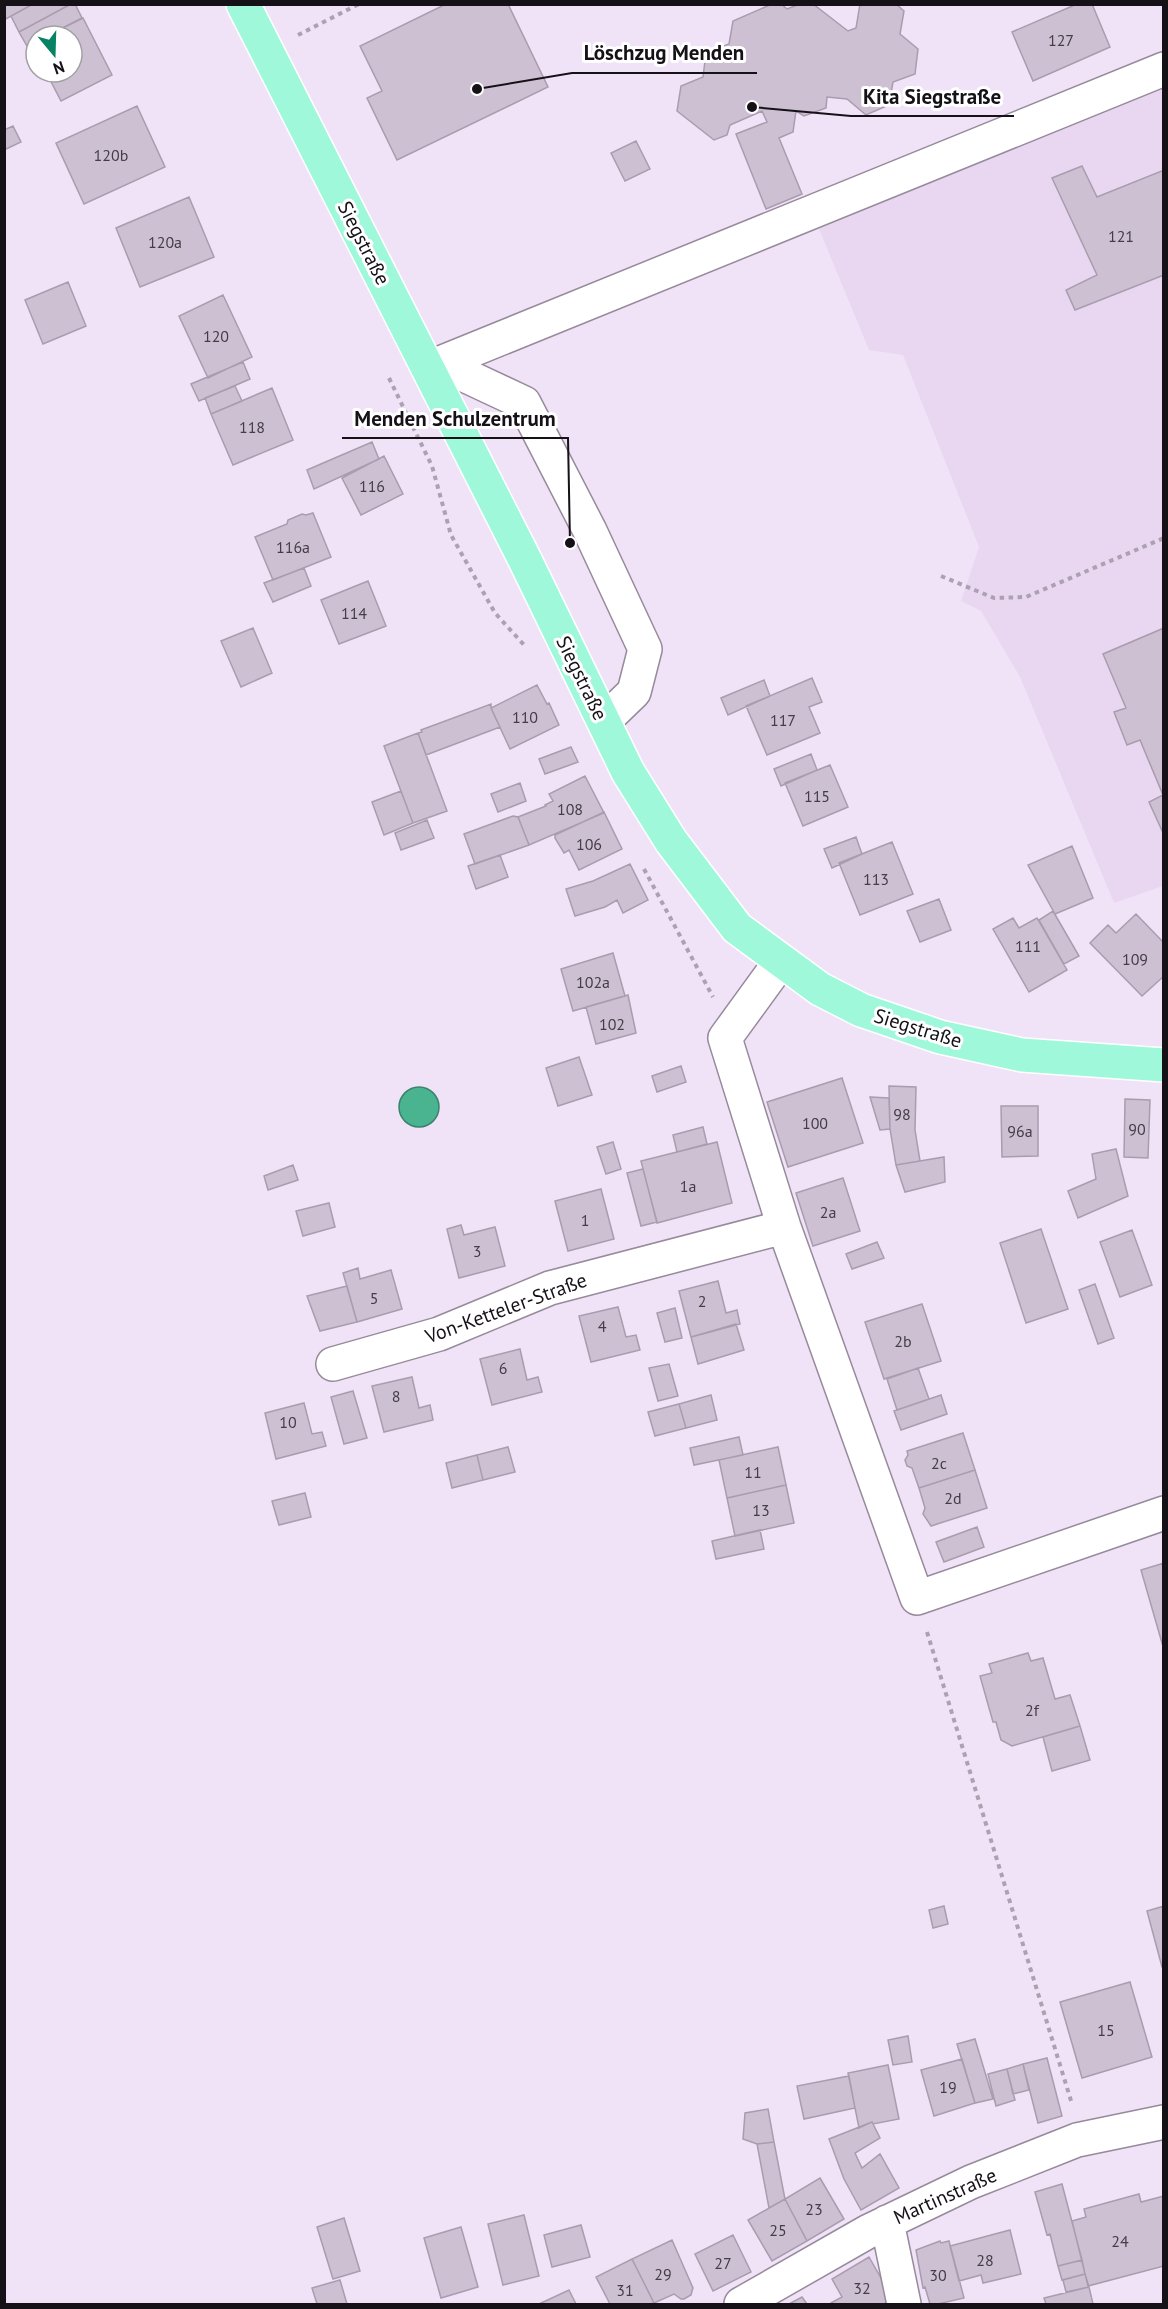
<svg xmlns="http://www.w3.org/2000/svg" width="1168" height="2309" viewBox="0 0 1168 2309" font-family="'PT Sans',sans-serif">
<rect width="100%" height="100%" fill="#f1e3f7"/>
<path fill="#e9d7f1" d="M1163,70v816l-49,17 -94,-226 -39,-66 -20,-10 18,-54 -76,-192 -34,-5 -50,-121 204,-84 -5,-15z"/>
<path fill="#4ab390" stroke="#3a826c" stroke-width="1.5" d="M399 1107a20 20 0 1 1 40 0a20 20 0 1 1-40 0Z"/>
<path fill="#cdc0d3" stroke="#a99cae" stroke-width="1.5" d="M4,4h29l-29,16z
M33,4h38l-52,28 -8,-16z
M71,4h4l7,14 -35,18h-11v6l-9,4 -8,-14z
M446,4h62l40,83 -151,73 -30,-62 15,-7 -22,-45z
M772,4h9l6,5 13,-5h13l35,27 8,-3 4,-24h36l8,7 -4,23 18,15 -3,25 -22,8 -4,23 -23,10 -19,-16 -20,-2 -1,11 -22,8 -8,-5 -3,21 -14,6 23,56 -36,15 -30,-75 31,-12 -5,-11 -32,14 -3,10 -13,5 -37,-29 4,-25 22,-9 3,-24 23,-9 4,-23z
M1077,4h15l18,43 -77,34 -21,-49z
M83,18l29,57 -51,26 -15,-29h26v-36h-25z
M137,106l28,61 -81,37 -28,-61z
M13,126l8,16 -17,8v-20z
M636,141l14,28 -25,12 -14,-28z
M1082,166l15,31 67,-27v105l-89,35 -9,-20 31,-15 -45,-97z
M189,197l25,60 -74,30 -24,-59z
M68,282l18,44 -43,18 -18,-44z
M223,295l29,62 -44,21 -29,-62z
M243,362l7,17 -51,22 -8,-17z
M235,386l7,15 -31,13 -6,-16z
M272,388l21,52 -60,25 -22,-51z
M372,442l7,17 -65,30 -7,-19z
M384,456l19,38 -42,21 -19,-37z
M313,513l18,44 -58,23 -18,-43 32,-13 1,-4 14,-6 4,1z
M304,568l7,18 -38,16 -9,-19z
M368,581l18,45 -47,18 -18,-44z
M253,628l19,45 -31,14 -20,-46z
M1164,628v207l-15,-33 14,-7 -23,-55 -13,5 -13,-33 12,-4 -23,-54z
M812,678l10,24 -13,5 11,26 -53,22 -21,-49z
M764,680l6,16 -42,19 -7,-17z
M537,685l10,19 2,-1 10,22 -49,24 -19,-41z
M491,704v4l9,19 -74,28 -8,-22 4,-1 -1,-2z
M418,733l29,78 -34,12 -29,-77z
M571,747l7,15 -33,12 -6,-15z
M811,754l6,16 -36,16 -7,-17z
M830,765l18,42 -45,19 -18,-43z
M585,776l19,37 -75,32 -11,-28 28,-11 -1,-1 8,-4 -4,-7z
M520,783l6,18 -28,11 -7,-18z
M401,791l12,32 -29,12 -12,-33z
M604,812l18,37 -43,21 -10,-20 -5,3 -9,-15v-3z
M513,816l5,1 11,28 -54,19 -11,-30z
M427,820l7,18 -33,12 -6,-17z
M856,837l6,17 -30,14 -8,-19z
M892,842l21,52 -53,21 -21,-52z
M1072,846l21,52 -38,16 -27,-49z
M500,855l8,22 -32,12 -8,-23z
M630,864l18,36 -25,13 -6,-13 -12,7 -30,9 -9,-27 27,-8z
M939,899l12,31 -31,12 -13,-31z
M1053,911l26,45 -15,8 -25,-44z
M1136,914l28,29v33l-22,20 -52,-53 18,-18 8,8z
M1013,918l6,10 18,-10 30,52 -38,22 -36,-63z
M613,953l12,43 -52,15 -12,-42z
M628,995l8,38 -40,11 -10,-37z
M579,1057l13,38 -34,11 -12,-38z
M681,1066l5,16 -29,10 -5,-16z
M842,1078l21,65 -75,24 -21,-65z
M889,1086l27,1 -1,43 5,31 -24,4 -6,-36z
M870,1097l19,1 1,31 -10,1z
M1125,1099l25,1 -2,58 -24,-1z
M1001,1106h37v50l-36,1z
M703,1127l4,17 -30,8 -4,-17z
M613,1142l8,27 -15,5 -9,-27z
M717,1142l15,61 -75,20 -16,-62z
M1116,1149l12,47 -50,22 -10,-27 28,-12 -4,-25z
M944,1157l1,25 -40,10 -9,-27z
M293,1165l5,15 -30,10 -4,-14z
M643,1169l14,53 -16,4 -14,-53z
M843,1178l17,53 -47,15 -17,-53z
M601,1189l13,50 -46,12 -13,-50z
M329,1203l6,24 -32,9 -7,-25z
M461,1225l3,10 31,-8 10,39 -46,12 -12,-49z
M1041,1229l27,80 -42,14 -26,-80z
M1132,1230l20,55 -32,12 -20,-55z
M877,1242l7,16 -32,11 -6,-15z
M358,1268l2,11 31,-9 11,39 -45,13 -14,-49z
M718,1281l8,32 11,-3 3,14 -49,13 -12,-46z
M1095,1284l19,54 -16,6 -19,-54z
M347,1286l10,36 -37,9 -13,-35z
M922,1304l19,57 -57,18 -19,-57z
M618,1307l8,30 10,-2 4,15 -49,12 -12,-46z
M675,1308l7,30 -17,4 -8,-29z
M736,1324l8,26 -46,14 -7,-27z
M520,1349l7,31 11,-3 4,15 -50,13 -12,-46z
M669,1364l9,32 -20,5 -9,-33z
M918,1368l11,31 -32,11 -10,-31z
M412,1377l7,31 11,-3 3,15 -49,12 -12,-46z
M353,1391l14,47 -23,6 -13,-47z
M711,1395l6,25 -31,8 -7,-24z
M941,1395l6,19 -46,16 -7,-19z
M304,1403l8,31 10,-2 4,14 -50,13 -11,-46z
M679,1404l7,24 -31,8 -7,-24z
M963,1433l12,37 -56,18 -7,-20 -5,-2 -2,-6 3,-5 -1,-4z
M739,1437l4,18 -49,10 -4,-17z
M508,1447l7,25 -32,8 -6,-25z
M778,1447l8,38 -59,13 -8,-38z
M477,1455l6,25 -31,8 -6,-25z
M975,1470l12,38 -56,18 -8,-12 2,-6 -6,-20z
M786,1485l8,38 -59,13 -8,-38z
M305,1493l6,24 -32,8 -7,-24z
M977,1527l7,20 -40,15 -8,-20z
M760,1530l4,19 -48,10 -4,-18z
M1164,1563v87l-23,-80z
M1028,1653l3,8 12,-3 12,41 15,-4 10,31 -68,20 -11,-6 -5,-18h-3l-13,-46 12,-3 -3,-9z
M1080,1726l10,34 -38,11 -9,-34z
M944,1906l4,18 -15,4 -4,-18z
M1164,1906v61h-2l-15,-56z
M1130,1982l22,75 -70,21 -22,-76z
M908,2036l4,26 -19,3 -5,-25z
M975,2039l18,60 -18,4 -18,-59z
M1047,2058l15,58 -24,7 -15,-59z
M962,2059l13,44 -41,13 -13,-46z
M1023,2064l6,26 -16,4 -6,-25z
M888,2065l11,54 -26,5 -1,-2 -13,6 -11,-55z
M1007,2069l8,31 -19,6 -8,-32z
M849,2076l6,32 -51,11 -7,-33z
M768,2109l6,33 -17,2 -14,-5 2,-26z
M872,2122l8,16 -25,15 7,15 18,-14 19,34 -38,22 -17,-31 -15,-40z
M774,2142l11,57 -16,9 -12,-64z
M820,2178l24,41 -37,22 -22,-42z
M1062,2184l20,76 -24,6 -8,-32 -3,1 -12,-43z
M1139,2194l2,8 23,-6v70l-76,20 -16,-65 14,-4 -2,-8z
M785,2199l22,42 -35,20 -24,-41z
M524,2215l15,61 -36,9 -15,-61z
M344,2218l16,53 -27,8 -16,-52z
M581,2225l9,32 -38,10 -8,-32z
M461,2227l17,60 -37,11 -17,-60z
M1010,2230l11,44 -38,9 -2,-8 -22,6 -9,-35z
M733,2235l18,37 -38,19 -18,-37z
M672,2240l21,48 -1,3 -1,4 -7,4h-3l-7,-5 -20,9 -22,-44z
M940,2241l1,2 8,-2 15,57 -26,6h-8l-5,-17 -2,1 -7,-38z
M869,2257l24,42 -9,5h-52l-1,-1 11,-6 -10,-18z
M632,2259l22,44 -4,1h-40l-14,-27z
M1082,2260l3,14 -23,6 -4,-14z
M1085,2274l4,13 -23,5 -3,-12z
M340,2280l7,24h-30l-5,-16z
M1089,2287l4,17h-47l-2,-6z
M569,2290l7,14h-37z
M802,2297l5,7h-18z"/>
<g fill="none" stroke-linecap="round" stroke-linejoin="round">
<g stroke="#968a9b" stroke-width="36">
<path id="minor" d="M428,368l736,-299
M428,368l32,5 64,30 66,128 55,118 -11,43 -30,29
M781,961l-56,77 59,189 133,371 247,-85
M333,1364l106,-30 111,-46 234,-61
M887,2222l17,82
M741,2304l128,-73 102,-49 106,-42 87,-18"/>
</g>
<g stroke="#fff" stroke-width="36">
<path id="major" d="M243,4l282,556 103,212 43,69 66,87 83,61 41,21 79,27 82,18 142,10"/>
</g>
<path stroke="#aca1b1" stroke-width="4" stroke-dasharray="4.5 4.5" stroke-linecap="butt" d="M298,35l61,-31
M389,378l43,88 19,69 44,78 30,33
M941,576l53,22 32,-1 138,-59
M644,869l69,128
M927,1632l145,472"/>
<use href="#minor" stroke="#fff" stroke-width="33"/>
<use href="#major" stroke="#a0f8db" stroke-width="33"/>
</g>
<g text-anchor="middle" stroke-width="6" stroke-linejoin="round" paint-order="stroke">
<g font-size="16" fill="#433d46">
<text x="1061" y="46">127</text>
<text x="111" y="161">120b</text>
<text x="1121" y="242">121</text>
<text x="165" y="248">120a</text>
<text x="216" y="342">120</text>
<text x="252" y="433">118</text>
<text x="372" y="492">116</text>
<text x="293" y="553">116a</text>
<text x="354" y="619">114</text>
<text x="525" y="723">110</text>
<text x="783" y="726">117</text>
<text x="817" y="802">115</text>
<text x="570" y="815">108</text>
<text x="589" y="850">106</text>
<text x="876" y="885">113</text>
<text x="1028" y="952">111</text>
<text x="1135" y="965">109</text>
<text x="593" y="988">102a</text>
<text x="612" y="1030">102</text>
<text x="902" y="1120">98</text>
<text x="815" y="1129">100</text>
<text x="1137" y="1135">90</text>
<text x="1020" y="1137">96a</text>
<text x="688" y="1192">1a</text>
<text x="828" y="1218">2a</text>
<text x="585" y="1226">1</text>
<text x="477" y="1257">3</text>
<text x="374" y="1304">5</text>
<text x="702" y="1307">2</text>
<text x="602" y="1332">4</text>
<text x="903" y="1347">2b</text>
<text x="503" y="1374">6</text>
<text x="396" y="1402">8</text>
<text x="288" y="1428">10</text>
<text x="939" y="1469">2c</text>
<text x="753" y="1478">11</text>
<text x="953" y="1504">2d</text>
<text x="761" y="1516">13</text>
<text x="1032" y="1716">2f</text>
<text x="1106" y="2036">15</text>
<text x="948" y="2093">19</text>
<text x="814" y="2215">23</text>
<text x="778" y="2236">25</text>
<text x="1120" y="2247">24</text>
<text x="985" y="2266">28</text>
<text x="723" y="2269">27</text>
<text x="663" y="2280">29</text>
<text x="938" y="2281">30</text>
<text x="862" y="2294">32</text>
<text x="625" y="2296">31</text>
</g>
<g font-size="20" fill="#151117" stroke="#fff">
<text transform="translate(364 243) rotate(63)" y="7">Siegstraße</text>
<text transform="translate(582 678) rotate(64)" y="7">Siegstraße</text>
<text transform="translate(918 1028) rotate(17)" y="7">Siegstraße</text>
<text transform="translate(506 1308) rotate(-20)" y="7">Von-Ketteler-Straße</text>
<text transform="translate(945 2196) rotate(-24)" y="7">Martinstraße</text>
</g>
</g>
<path fill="none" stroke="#151117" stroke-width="2" d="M477 89L572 73H757M752 107L851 116H1014M570 543L568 438H342"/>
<g fill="#151117" stroke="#fff" stroke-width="2">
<circle cx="477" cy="89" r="6"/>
<circle cx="752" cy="107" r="6"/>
<circle cx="570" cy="543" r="6"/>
</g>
<g font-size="21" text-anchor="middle" font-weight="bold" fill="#151117" stroke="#fff" stroke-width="6" stroke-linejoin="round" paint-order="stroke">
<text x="664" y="60">Löschzug Menden</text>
<text x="932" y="104">Kita Siegstraße</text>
<text x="455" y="426">Menden Schulzentrum</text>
</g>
<rect width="1168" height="2309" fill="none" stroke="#151117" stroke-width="12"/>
<g transform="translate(54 54) rotate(161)"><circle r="28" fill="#ffffff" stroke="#a1a0a2" stroke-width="1.5"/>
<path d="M0-4.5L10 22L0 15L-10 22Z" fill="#078364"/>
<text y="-9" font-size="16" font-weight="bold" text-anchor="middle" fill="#151117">N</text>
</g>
</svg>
